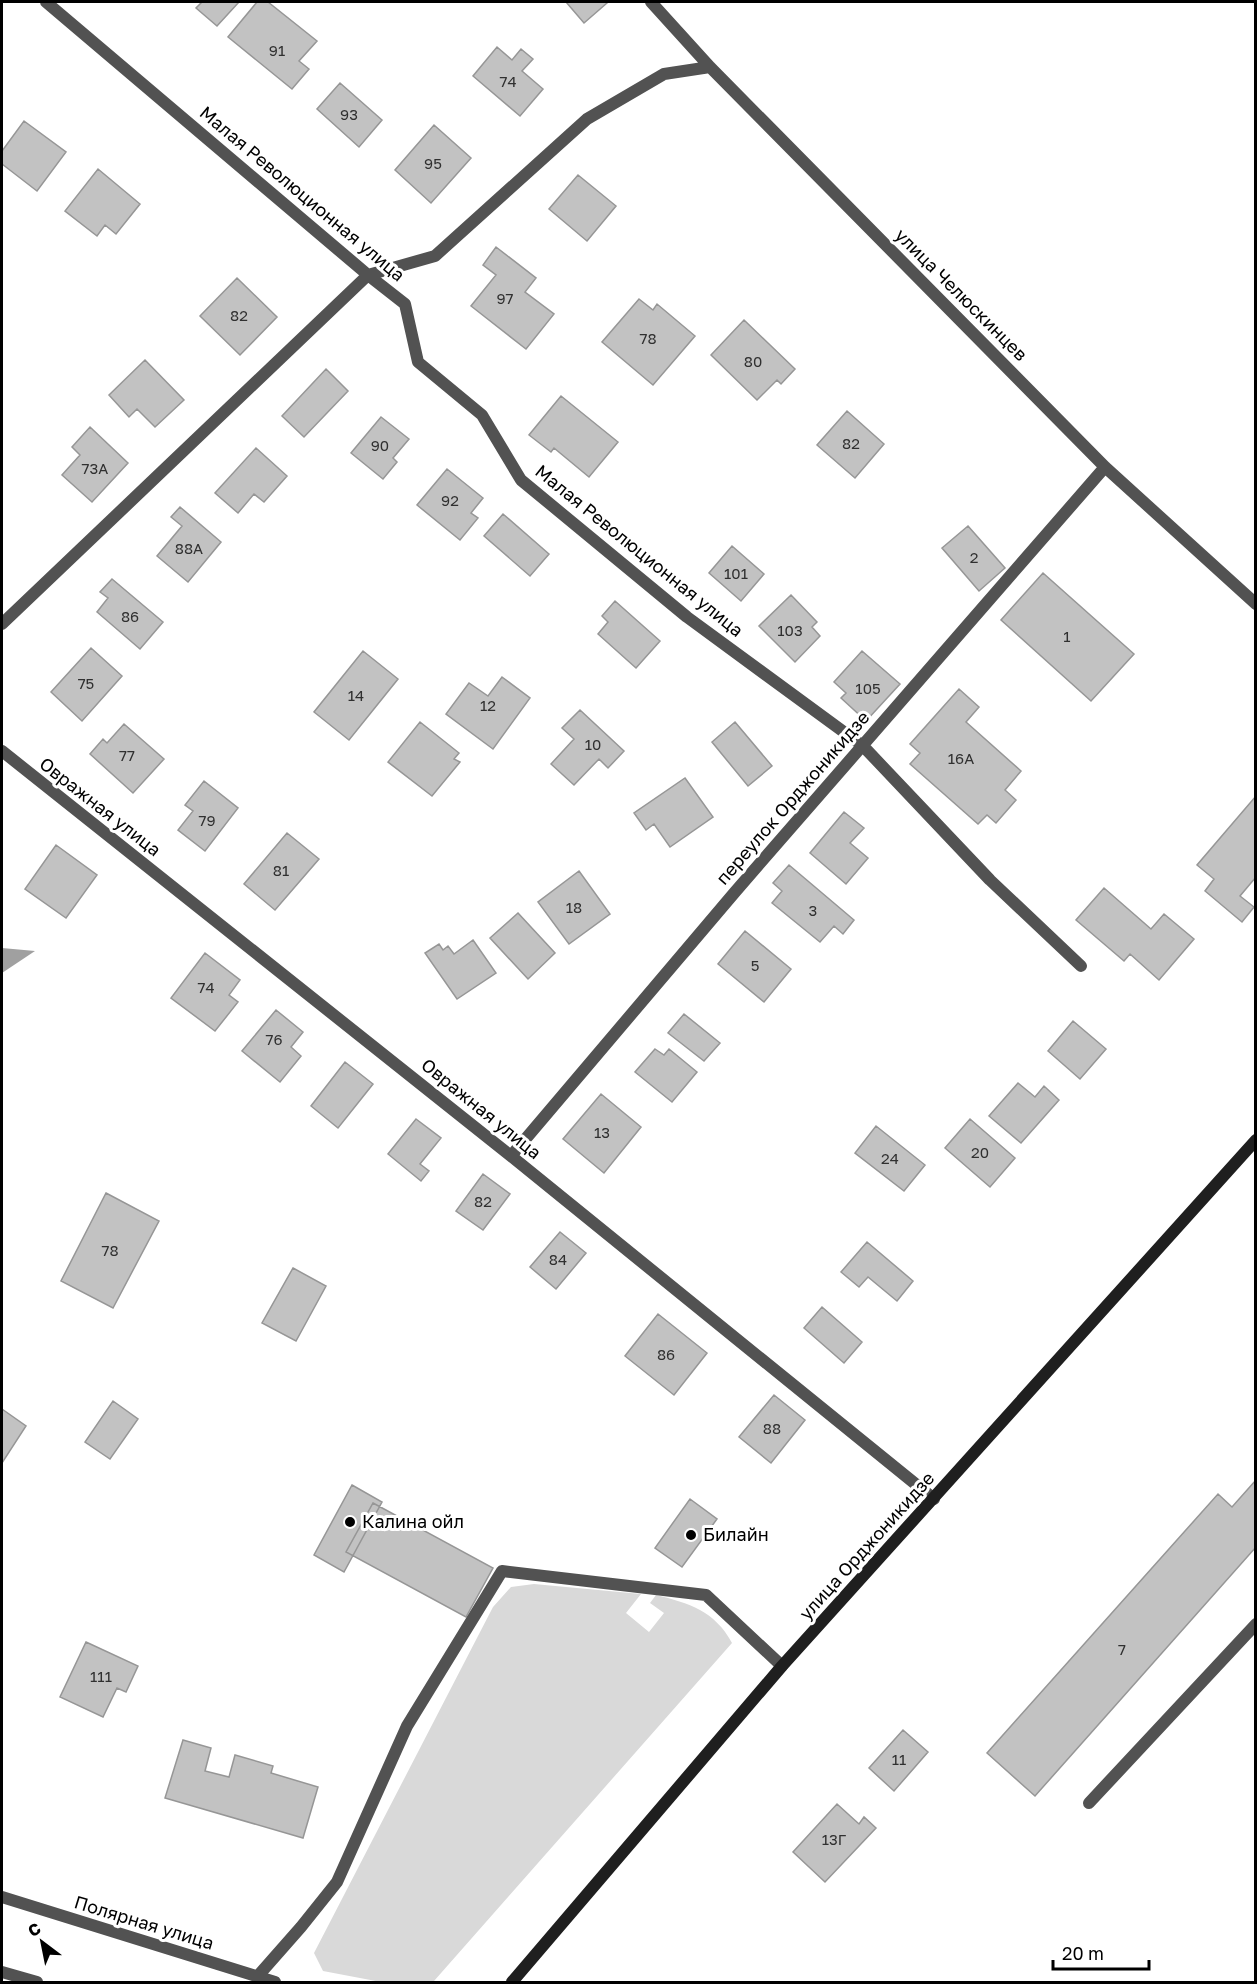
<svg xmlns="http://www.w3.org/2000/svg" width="1257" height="1984" viewBox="0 0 1257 1984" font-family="'Golos Text',sans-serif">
<rect width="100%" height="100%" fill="#fff"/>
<path fill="#d9d9d9" d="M534,1584l107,10 -15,19 23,19 15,-19 -14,-10 6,-8c33,8 59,16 76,48l-298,338 -3,1h-50l-58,-11 -9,-18 179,-346 18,-20z"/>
<path fill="#a0a0a0" d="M2,948l33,3 -33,22z"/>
<path fill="#c2c2c2" stroke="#969696" stroke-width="1.5" d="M202,2h37l-22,24 -21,-18z
M257,2h11l49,39 -18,20 10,8 -17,20 -64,-52z
M566,2h40l1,1 -23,20z
M497,47l15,13 9,-11 12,10 -11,12 21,18 -23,27 -47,-40z
M340,83l42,37 -23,27 -42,-38z
M24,121l42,31 -29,39 -35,-27v-13z
M434,125l37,33 -40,45 -36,-33z
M98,169l42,35 -24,30 -11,-9 -8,11 -32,-25z
M578,175l38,31 -29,35 -38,-32z
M496,247l40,31 -11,14 29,22 -28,35 -55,-43 25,-31 -13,-10z
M237,278l40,39 -37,38 -40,-39z
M639,299l14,11 4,-6 38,32 -42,49 -51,-43z
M744,320l51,49 -14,15 -4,-4 -20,20 -46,-45z
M145,360l39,40 -29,27 -18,-18 -8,8 -20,-22z
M326,369l22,22 -44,46 -22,-21z
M561,396l57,46 -29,35 -35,-29 -3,4 -22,-17z
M847,411l37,33 -29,34 -38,-33z
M381,417l28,22 -16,19 4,4 -14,17 -32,-26z
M90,427l38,36 -36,39 -30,-27 18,-20 -8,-8z
M256,448l31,28 -23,26 -10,-8 -16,19 -23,-20z
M447,469l36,29 -12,15 7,5 -18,22 -43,-35z
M180,507l41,35 -33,40 -31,-26 25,-30 -11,-9z
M503,514l46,40 -19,22 -46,-40z
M968,526l37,42 -26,23 -37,-43z
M732,546l32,28 -23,27 -32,-28z
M1043,573l91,81 -43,47 -90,-81z
M112,579l51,43 -23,27 -43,-37 11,-14 -8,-6z
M791,595l26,27 -5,5 8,9 -25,26 -36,-36z
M615,601l45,40 -24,27 -38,-34 10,-12 -6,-6z
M91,648l31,28 -40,45 -31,-29z
M363,651l35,28 -49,61 -35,-28z
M862,651l38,33 -34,37 -25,-23 5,-5 -12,-11z
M502,677l28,21 -37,51 -47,-35 23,-31 19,13z
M959,689l20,18 -13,15 55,49 -16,19 11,10 -20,23 -9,-8 -9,9 -68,-60 10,-11 -10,-9z
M580,710l44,41 -16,17 -9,-9 -25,26 -23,-21 23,-25 -12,-11z
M420,722l39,31 -5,6 6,3 -28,34 -44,-34z
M735,722l37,44 -24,20 -36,-44z
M124,724l40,35 -31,34 -43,-39 13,-15 4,4z
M685,778l28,39 -43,30 -16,-23 -8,6 -12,-17z
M204,781l34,27 -33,43 -27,-21 15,-19 -8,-6z
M1256,796v81l-16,19 14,11 -12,15 -37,-31 9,-12 -17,-14z
M844,812l20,16 -14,15 18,15 -22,26 -36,-31z
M287,833l32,26 -44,51 -31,-26z
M56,845l41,30 -31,43 -41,-29z
M789,865l65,55 -11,14 -9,-8 -14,16 -48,-39 10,-12 -9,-8z
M579,871l31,43 -41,30 -31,-42z
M1104,888l47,41 13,-15 30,25 -35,41 -29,-26 -6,7 -48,-41z
M518,913l37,40 -27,26 -38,-41z
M745,931l46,38 -27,33 -46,-38z
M473,940l23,33 -39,26 -32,-46 14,-9 4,6 5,-4 6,8z
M205,953l35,27 -11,15 9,7 -23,29 -44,-33z
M276,1010l27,22 -12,15 10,9 -21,26 -38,-31z
M684,1014l36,29 -16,18 -36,-28z
M1073,1021l33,28 -26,30 -32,-28z
M655,1049l9,6 5,-6 28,23 -25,30 -37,-30z
M345,1062l28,22 -35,44 -27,-22z
M1018,1083l17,14 9,-11 15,14 -38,43 -32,-27z
M601,1094l40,33 -37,46 -41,-34z
M416,1119l25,19 -21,26 9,7 -8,10 -33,-27z
M970,1119l45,39 -25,29 -45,-39z
M876,1126l49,39 -21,26 -49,-38z
M483,1174l27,20 -27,36 -27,-19z
M106,1193l53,28 -46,87 -52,-27z
M560,1232l26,21 -30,36 -26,-22z
M867,1242l46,39 -16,20 -29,-24 -9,10 -18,-15z
M293,1268l33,18 -30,55 -34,-18z
M822,1307l40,35 -18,21 -40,-35z
M658,1314l49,39 -33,42 -49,-39z
M774,1395l31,25 -34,43 -32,-26z
M113,1401l25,18 -28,40 -25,-17z
M2,1409l24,17 -24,37z
M1256,1480v67l-221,249 -48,-43 231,-259 14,13z
M352,1485l30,17 -38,70 -30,-17z
M690,1499l27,20 -35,48 -27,-19z
M373,1503l120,65 -27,49 -120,-65z
M86,1642l52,24 -12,26 -9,-4 -14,29 -43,-20z
M903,1730l25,22 -34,39 -25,-23z
M183,1740l28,8 -6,23 24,6 6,-22 38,11 -2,7 47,14 -15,51 -138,-40z
M837,1804l22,20 5,-7 12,11 -51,54 -32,-30z"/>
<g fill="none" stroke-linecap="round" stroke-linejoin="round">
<path stroke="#525252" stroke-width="12" d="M1089,1803l167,-179
M257,1977l44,-50 36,-45 70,-156 95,-155 204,24 76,71"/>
<path stroke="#525252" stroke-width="12" d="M46,2l322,273 37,29 13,58 64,53 39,65 166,137 176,129 127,134 91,86
M651,2l59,65 395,400 151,137
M2,624l366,-349 67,-19 152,-137 77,-45 46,-7
M2,751l509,405 423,343
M511,1156l224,-264 370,-425
M2,1972l35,10"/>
<path stroke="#525252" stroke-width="12" d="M2,1897l273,85"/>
<path stroke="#1f1f1f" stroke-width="12" d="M512,1982l270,-316 474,-526"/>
</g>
<g fill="#000" stroke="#fff" stroke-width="2">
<circle cx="350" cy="1522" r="6"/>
<circle cx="691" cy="1535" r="6"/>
</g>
<g text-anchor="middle" stroke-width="6" stroke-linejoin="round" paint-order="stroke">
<g font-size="15" fill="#303030">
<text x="277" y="56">91</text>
<text x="508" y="87">74</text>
<text x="349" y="120">93</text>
<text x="433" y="169">95</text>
<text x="505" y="304">97</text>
<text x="239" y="321">82</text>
<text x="648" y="344">78</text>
<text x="753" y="367">80</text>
<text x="851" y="449">82</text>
<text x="380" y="451">90</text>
<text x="95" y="474">73А</text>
<text x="450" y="506">92</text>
<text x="189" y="554">88А</text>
<text x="974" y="563">2</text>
<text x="736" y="579">101</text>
<text x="130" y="622">86</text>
<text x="790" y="636">103</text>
<text x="1067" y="642">1</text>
<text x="86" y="689">75</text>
<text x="868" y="694">105</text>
<text x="356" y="701">14</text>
<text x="488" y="711">12</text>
<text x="593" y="750">10</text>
<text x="127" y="761">77</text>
<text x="961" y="764">16А</text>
<text x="207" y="826">79</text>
<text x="281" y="876">81</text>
<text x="574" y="913">18</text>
<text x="813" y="916">3</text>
<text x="755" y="971">5</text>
<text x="206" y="993">74</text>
<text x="274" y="1045">76</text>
<text x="602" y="1138">13</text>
<text x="980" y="1158">20</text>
<text x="890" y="1164">24</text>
<text x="483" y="1207">82</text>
<text x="110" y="1256">78</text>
<text x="558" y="1265">84</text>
<text x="666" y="1360">86</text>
<text x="772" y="1434">88</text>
<text x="1122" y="1655">7</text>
<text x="101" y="1682">111</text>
<text x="899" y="1765">11</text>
<text x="834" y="1845">13Г</text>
</g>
<g font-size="18" fill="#000" stroke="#fff">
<text transform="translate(302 194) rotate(40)" y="6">Малая Революционная улица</text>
<text transform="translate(961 295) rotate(45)" y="6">улица Челюскинцев</text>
<text transform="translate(639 551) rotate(39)" y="6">Малая Революционная улица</text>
<text transform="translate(793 798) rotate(-49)" y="6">переулок Орджоникидзе</text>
<text transform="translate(100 807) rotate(38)" y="6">Овражная улица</text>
<text transform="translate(481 1109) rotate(39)" y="6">Овражная улица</text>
<text transform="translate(867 1546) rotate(-48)" y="6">улица Орджоникидзе</text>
<text transform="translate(144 1923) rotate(17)" y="6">Полярная улица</text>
</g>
<g font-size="18" fill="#000" stroke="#fff" text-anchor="start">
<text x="362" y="1528">Калина ойл</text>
<text x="703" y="1541">Билайн</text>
</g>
</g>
<rect width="1257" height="1984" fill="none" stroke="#000000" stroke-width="6"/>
<g transform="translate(42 1942) rotate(328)" stroke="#ffffff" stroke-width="4.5" paint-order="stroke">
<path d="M0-4.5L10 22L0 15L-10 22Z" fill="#000000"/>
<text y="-9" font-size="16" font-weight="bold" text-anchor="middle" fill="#000000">С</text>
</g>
<path d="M1053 1960v9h96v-9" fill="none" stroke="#000000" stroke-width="3"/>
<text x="1062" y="1960" font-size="18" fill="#000000" stroke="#ffffff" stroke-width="4.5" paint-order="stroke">20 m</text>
</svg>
